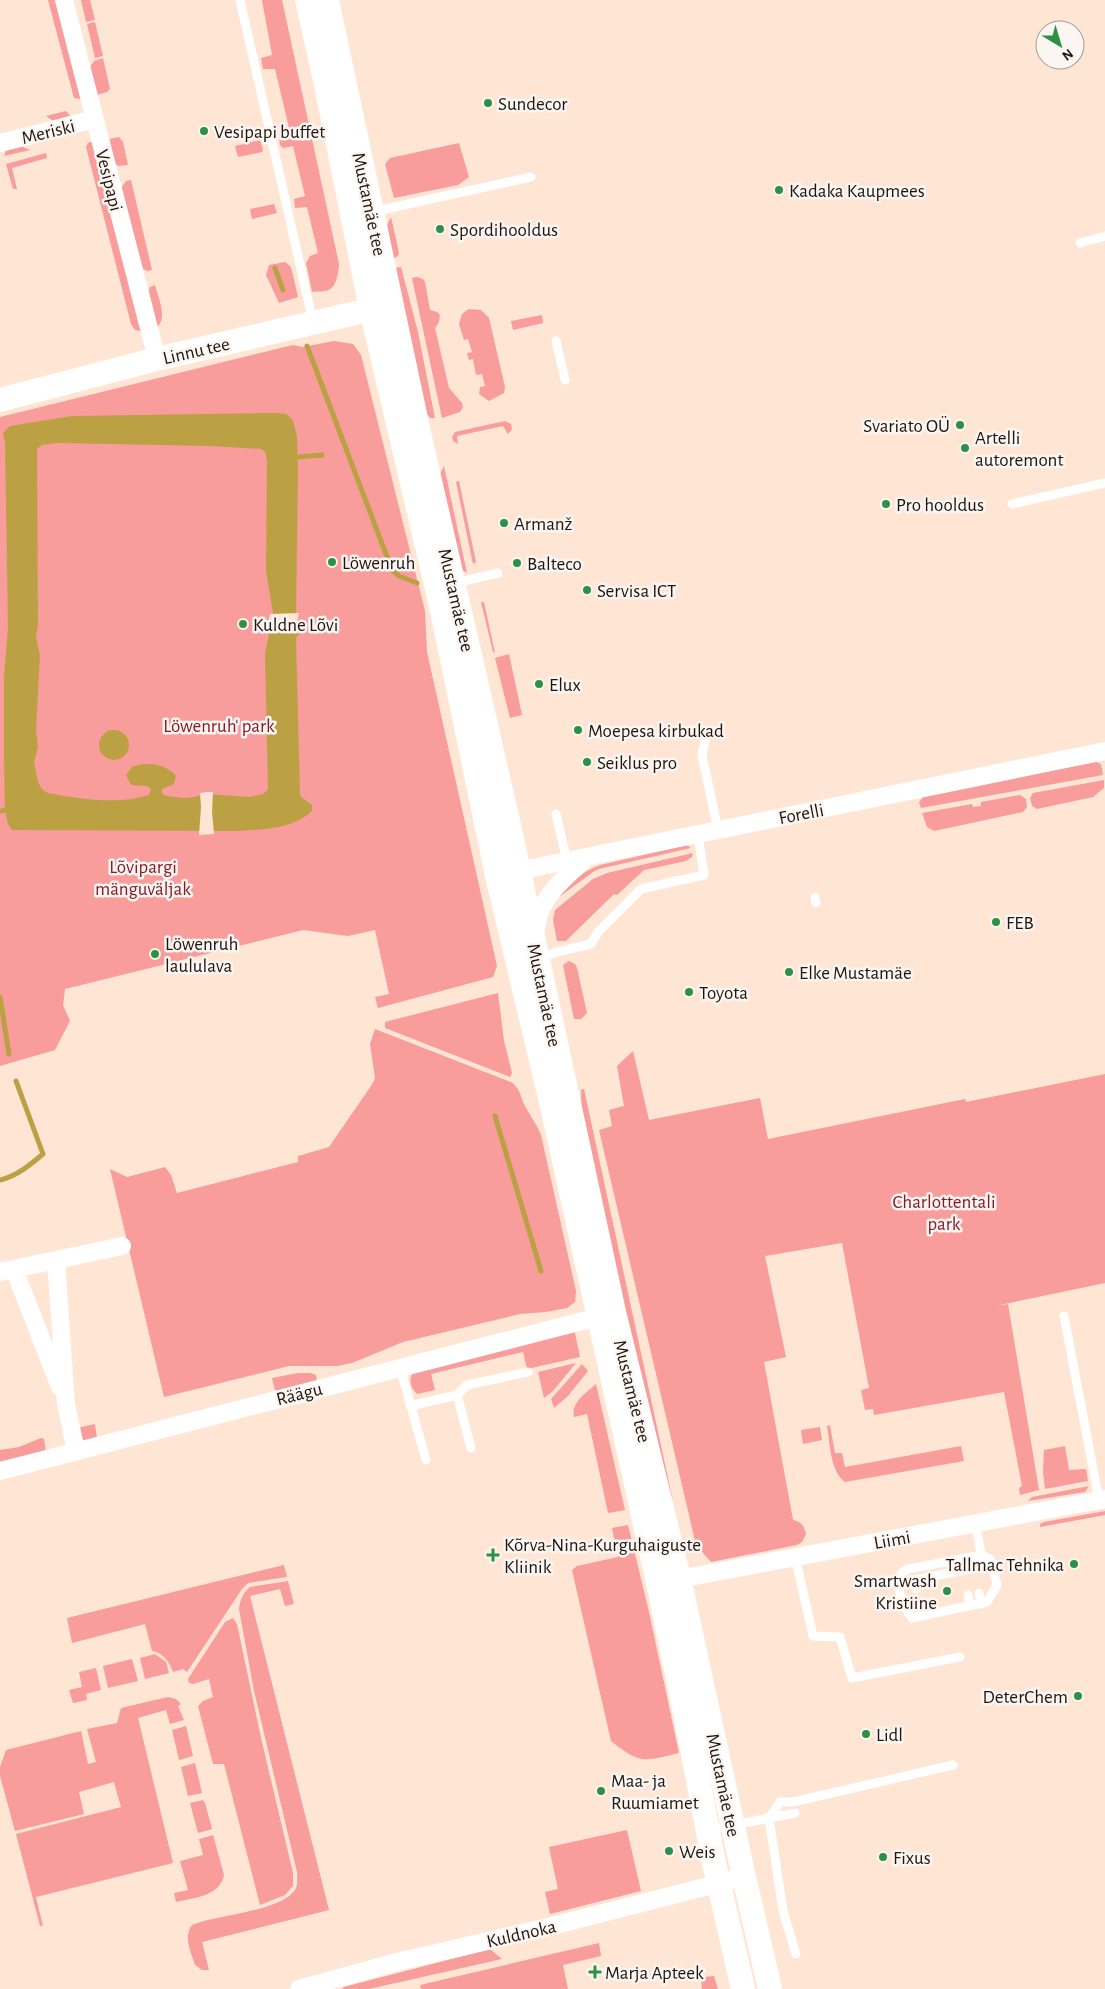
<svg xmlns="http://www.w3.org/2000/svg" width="1105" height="1989" viewBox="0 0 1105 1989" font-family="'Alegreya Sans',sans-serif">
<rect width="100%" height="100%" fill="#ffe5d3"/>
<path fill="#f89d9c" d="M48,0h8l25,99 -7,-1z
M81,0h9l5,20 -9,2z
M262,0h20l57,264c-1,10 -2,26 -15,27 -4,1 -8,0 -12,1l-6,-29 4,-7 8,-3 -11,-46 -12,1 -1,-9 11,-3 -12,-50 -10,2 -3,-3 -1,-10 11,-3 -15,-63h-12l-2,-11 11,-3z
M95,22l8,34 -8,2 -8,-34z
M103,58l7,31 -3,3 -10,3 -7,-28 4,-6z
M66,111l4,5 -17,5 -7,-5z
M119,137l4,5 5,23 -9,1 -4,-2 -6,-25z
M260,140l3,9 -1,3 -24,5 -3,-11z
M92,141l49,190 -6,-1 -4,-6 -45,-177 2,-4z
M459,143l10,34 -11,8 -64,13 -9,-34 5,-6z
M21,146l9,4 -26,6 2,-6z
M46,153l1,5 -35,10 5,21h-4l-7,-25z
M131,180l21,90 -5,1 -5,-3 -21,-80 5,-7z
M274,204l3,9 -25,6 -2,-10z
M391,217l8,36 -1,3 -6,3 -5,-34z
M285,262l6,5 7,30 -19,6 -13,-28 3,-10z
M401,267l17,65 17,86h-5l-3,-4 -33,-146z
M417,277l6,2 2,3 5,28 7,2 3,3 -1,7 -4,6 14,60 13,15 1,4 -3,5 -18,6 -30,-140z
M155,285c3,12 13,33 2,42l-9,-35 2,-5z
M469,309l12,1 8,8 16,69 -1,6 -15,8 -10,-7 1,-7 5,-1 -3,-12 -6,1 -3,-16 -4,1 -2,-7 5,-1 -4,-13 -4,1 -5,-16 3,-10z
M542,315l1,8 -30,7 -2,-9z
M334,341l19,3 8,11 64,256 2,41 70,314 -4,11 -115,31 -3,-11 14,-3 -14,-64 -27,6 -45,-6 -238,59 -2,16 7,16 -15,29 -55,16v-649l293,-72 9,2z
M505,421l6,3 1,5 -4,5 -5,-8 -46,10 1,8 -5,-3 -1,-4 3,-5z
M444,466l23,107 -6,-4 -21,-95z
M459,481l17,81 -3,2 -17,-82z
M481,602h3l11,51 -2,-1z
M509,654l13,61 -12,3 -15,-60z
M1094,761l7,3 2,11 -182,33 -2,-6 5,-6z
M1104,780v8l-11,9 -56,12 -5,-3 -2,-8 3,-5z
M1020,795l6,4 1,8 -4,5 -89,19 -7,-4 -5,-14 50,-9 1,3 8,-1v-4z
M687,845l4,3 -92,21 -6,3 -38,28c14,-15 25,-28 45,-35z
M693,853l-1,4 -6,4 -42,9 -27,25 -3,-1 -48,47h-9l-4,-21 2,-10 38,-31 14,-6z
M569,961l6,3 2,4 10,45 -6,6h-7l-11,-54z
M498,993l6,48 8,32 -2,4 -125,-49v-6z
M375,1029l138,54c9,10 7,14 13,25 5,9 11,17 15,27l35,156 -1,11 -8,6 -21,4 -26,2 -117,28 -51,21 -15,3h-48l-125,31 -54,-228 17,8 38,-10 6,8 6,18 121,-31v-6l31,-9 44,-64 2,-5 -5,-34z
M633,1051l16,69 111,-22 8,41 197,-40 1,3 139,-28v209l-110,23 13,-2 31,186 -19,5 -1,-7 3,-2 -18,-94 -130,23 -1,-6 -8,1 -4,-20 8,-2 -27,-145 -77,13 21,101 -22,5 29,158c9,2 11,6 13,14l-4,8 -5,3 -86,17 -15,-17 -97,-415 13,-4 -3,-16 15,-4 -7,-40z
M584,1089l89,412 -18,-64 -73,-311 -1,-36z
M574,1328l6,29 -53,12 -4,-17 -92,22 4,16 -18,4c-6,-6 -9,-13 -4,-22z
M576,1363l-23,28 -9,7 -6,-26z
M582,1364l6,7 -20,25 -14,12 -3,-9z
M298,1373h12l6,2 1,6 -39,11 -3,-2 -3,-12z
M596,1384l29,126 -17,3 -21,-99 -13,3c-3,-15 12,-24 22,-33z
M95,1424l2,14 -15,3 -5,-13z
M830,1425l5,28h7l3,14 116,-21 3,15 -119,21c-15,-11 -15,-39 -18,-56z
M820,1427l2,13 -19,4 -2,-14z
M41,1438l3,1 2,12 -46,11v-12l19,-3z
M1065,1446l4,24 17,-1 2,12 -43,8 -2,-17 1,-22z
M1089,1486l-4,6 -57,9 4,-4z
M1105,1511v4l-65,12v-3l4,-2z
M628,1525l21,87 30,141c-35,8 -38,12 -68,-12l-39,-171 5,-4 41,-9 -6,-29z
M284,1565l3,12 -39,6 -6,6 -55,83 -4,-3 -10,3c-4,-10 -9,-19 -21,-21l-7,-27 -73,19 -5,-25z
M288,1581l6,23 -9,2 -5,-17 -30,7 79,314 -127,32 7,28h-7l-7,-5c-4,-12 -12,-29 -3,-40 24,-10 93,-14 104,-37 2,-5 1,-11 1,-16l-43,-181 -15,-82c1,-9 4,-16 11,-22z
M233,1618l4,6 24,114 32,135v13l-8,9 -25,10 -36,-141h-11l-15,-58 5,-5 10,-4 -4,-18 -16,5 -4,-1 -1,-4 37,-57z
M155,1654l11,8 3,11 -24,6 -5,-21z
M132,1659l6,22 -30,7 -5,-22z
M96,1668l5,22 -15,4 1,6 -14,3 -4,-13 13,-3 -3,-15z
M168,1697l8,2 5,5 -3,2 6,14 -14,4 -4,-14 -28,8 35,145 -137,34 7,29h-3l-24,-92 105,-27 -7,-25 -35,10 5,22 -69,17 -15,-55v-9l6,-17 75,-19 7,33 8,-2 -9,-33 30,-6 4,-15z
M186,1726l7,30 -14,4 -7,-30z
M195,1763l7,30 -14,3 -7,-29z
M203,1800l2,3 7,26 -14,4 -8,-30z
M627,1830l14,61 -91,23 -5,-22 13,-3 -9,-42z
M213,1835l11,40c-4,21 -30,23 -48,27l-2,-9 14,-3 -8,-29 23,-6 -4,-16z
M599,1943l2,13 -38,9 5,24h-147l-1,-4z
M490,1949l12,10 -133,30h-27l2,-2z
M714,1976l4,13h-16l-1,-9 2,-3z"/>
<path fill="#bca144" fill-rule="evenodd" d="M277,413l9,1 7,6 4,17 1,34 -2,144 -3,14 6,4 -3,5 4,156 1,3 11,8v6c-19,18 -47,18 -72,20l-228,-1 -4,-6 -3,-13 -1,-52v-84l4,-46 -3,-186 -2,-10 7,-7 62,-10zM57,443l152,3 52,3 4,3 2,8 -1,111 7,42 -8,41 3,135 -5,5 -14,3 -42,-3 -13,3 -10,1 -17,-2 -5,-2v-5l12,-5 2,-8c-9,-12 -30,-15 -44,-9l-6,8 5,10 16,1 4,3 -2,6c-33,10 -68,4 -101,-2l-6,-4 -4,-7 -4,-20 4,-15 -2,-17 4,-75 -4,-18 2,-12 -1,-176 5,-4z
M99 745a15 15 0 1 1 30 0a15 15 0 1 1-30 0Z"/>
<path fill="#ffe5d3" d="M299,613l-3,14 4,3 -1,2 -8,-3 -24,1 3,-16z
M206,792h7l-1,20 2,22 -15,1 2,-28 -1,-14z"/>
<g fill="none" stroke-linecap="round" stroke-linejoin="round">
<path stroke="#bca144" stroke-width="5" d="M275,268l8,22
M307,346l85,224 7,6 18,7
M298,457l24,-2
M1,811l4,-1
M0,997l9,57
M495,1116l46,155
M0,1180c17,-4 30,-15 43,-26l-27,-73"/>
<path stroke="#fff" stroke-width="9" d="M240,0l73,322
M372,212l159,-35
M1080,243l25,-7
M556,341l9,39
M1012,504l93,-21
M455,583l43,-10
M712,731l-6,6 -4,18 16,75
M556,814l11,47
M815,897l1,6
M539,959l18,-7 34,-8 7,-12 43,-43 63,-14 -6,-41
M1064,1316l35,184
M400,1367l26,93
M457,1395l10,-10 61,-13
M410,1406l47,-11 14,53
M982,1555l9,5 6,25 -10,17 -75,16c-7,-8 -19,-35 -11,-44 0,-1 5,-4 7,-5z
M795,1556l18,80 27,1 12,41 108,-21
M916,1589l-2,-9 65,-13 4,-5 -8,-39
M979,1593l2,11
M968,1595l2,11
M931,1602l2,11
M920,1605l2,10
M708,1830l87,-17
M796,1954l-13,-43 -14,-93 11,-16h13l160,-37"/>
<path stroke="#fff" stroke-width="18" d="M64,0l93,359
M0,143l95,-24
M508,873l597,-122
M535,935c1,-6 2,-13 4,-20 7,-23 31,-42 48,-58
M56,1260l10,144 10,47
M14,1269l46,118
M0,1272l122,-26
M0,1471l598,-154
M668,1581l437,-82
M299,1989l98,-27 151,-35 196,-50"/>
<path stroke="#fff" stroke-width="24" d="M307,0l19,85 45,224 70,297 56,270 54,226 107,481 29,140 27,140 29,126
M327,0l92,433 90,392 105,487 65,266 65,299 26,112
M0,400l157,-41 229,-53"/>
</g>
<g fill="#2d9044" stroke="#fcf6f3" stroke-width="2">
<circle cx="488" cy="103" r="5"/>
<circle cx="204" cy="131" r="5"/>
<circle cx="779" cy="190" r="5"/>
<circle cx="440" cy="229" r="5"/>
<circle cx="960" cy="425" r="5"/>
<circle cx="965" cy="448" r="5"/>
<circle cx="886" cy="504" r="5"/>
<circle cx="504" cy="523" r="5"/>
<circle cx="332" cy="562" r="5"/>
<circle cx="517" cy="563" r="5"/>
<circle cx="587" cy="590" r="5"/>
<circle cx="243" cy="624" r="5"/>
<circle cx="539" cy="684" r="5"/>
<circle cx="578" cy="730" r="5"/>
<circle cx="587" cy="762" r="5"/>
<circle cx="996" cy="922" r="5"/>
<circle cx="155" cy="954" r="5"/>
<circle cx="789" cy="972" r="5"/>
<circle cx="689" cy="992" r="5"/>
<path d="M490.5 1547.5h5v5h5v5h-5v5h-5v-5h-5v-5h5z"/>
<circle cx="1074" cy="1564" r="5"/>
<circle cx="947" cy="1591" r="5"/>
<circle cx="1078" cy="1696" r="5"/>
<circle cx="866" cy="1734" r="5"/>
<circle cx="601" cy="1791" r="5"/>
<circle cx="669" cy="1851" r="5"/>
<circle cx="883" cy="1857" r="5"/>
<path d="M592.5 1964.5h5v5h5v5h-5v5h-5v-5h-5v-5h5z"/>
</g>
<g text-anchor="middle" stroke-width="5" stroke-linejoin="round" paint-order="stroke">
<g font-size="19" fill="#1e150f" stroke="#fcf6f3" text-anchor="start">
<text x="498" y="110">Sundecor</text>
<text x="214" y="138">Vesipapi buffet</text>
<text x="789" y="197">Kadaka Kaupmees</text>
<text x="450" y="236">Spordihooldus</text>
<text x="950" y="432" text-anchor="end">Svariato OÜ</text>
<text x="975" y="444">Artelli<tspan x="975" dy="22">autoremont</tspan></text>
<text x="896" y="511">Pro hooldus</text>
<text x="514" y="530">Armanž</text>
<text x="342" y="569">Löwenruh</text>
<text x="527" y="570">Balteco</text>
<text x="597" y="597">Servisa ICT</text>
<text x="253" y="631">Kuldne Lõvi</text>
<text x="549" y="691">Elux</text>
<text x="588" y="737">Moepesa kirbukad</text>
<text x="597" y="769">Seiklus pro</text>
<text x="1006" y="929">FEB</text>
<text x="165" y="950">Löwenruh<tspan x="165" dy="22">laululava</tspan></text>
<text x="799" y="979">Elke Mustamäe</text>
<text x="699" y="999">Toyota</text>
<text x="504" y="1551">Kõrva-Nina-Kurguhaiguste<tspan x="504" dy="22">Kliinik</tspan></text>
<text x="1064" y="1571" text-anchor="end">Tallmac Tehnika</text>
<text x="937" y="1587" text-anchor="end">Smartwash<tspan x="937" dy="22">Kristiine</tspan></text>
<text x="1068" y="1703" text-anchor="end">DeterChem</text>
<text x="876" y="1741">Lidl</text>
<text x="611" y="1787">Maa- ja<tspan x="611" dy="22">Ruumiamet</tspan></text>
<text x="679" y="1858">Weis</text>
<text x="893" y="1864">Fixus</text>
<text x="605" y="1979">Marja Apteek</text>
</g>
<g font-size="19" fill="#1e150f" stroke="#fcf6f3">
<text transform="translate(48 131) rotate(-14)" y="7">Meriski</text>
<text transform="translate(110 180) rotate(76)" y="7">Vesipapi</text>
<text transform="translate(370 204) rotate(78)" y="7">Mustamäe tee</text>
<text transform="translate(196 350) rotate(-13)" y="7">Linnu tee</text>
<text transform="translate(457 600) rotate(77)" y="7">Mustamäe tee</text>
<text transform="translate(801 813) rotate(-11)" y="7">Forelli</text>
<text transform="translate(545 995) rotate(78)" y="7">Mustamäe tee</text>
<text transform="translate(633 1391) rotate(76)" y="7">Mustamäe tee</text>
<text transform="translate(299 1393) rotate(-14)" y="7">Räägu</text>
<text transform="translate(892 1539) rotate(-10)" y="7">Liimi</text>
<text transform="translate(724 1785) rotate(78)" y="7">Mustamäe tee</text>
<text transform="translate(521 1933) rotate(-13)" y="7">Kuldnoka</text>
</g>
<g font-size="19" fill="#891927" stroke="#fcf6f3">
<text x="219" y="732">Löwenruh' park</text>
<text x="143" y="873">Lõvipargi<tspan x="143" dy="22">mänguväljak</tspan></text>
<text x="944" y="1208">Charlottentali<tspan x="944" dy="22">park</tspan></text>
</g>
</g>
<g transform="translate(1060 45) rotate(142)"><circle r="24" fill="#fcf6f3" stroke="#a39c98"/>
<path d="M0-4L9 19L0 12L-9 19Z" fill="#2d9044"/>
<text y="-8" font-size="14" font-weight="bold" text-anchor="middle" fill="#1e150f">N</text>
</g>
</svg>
